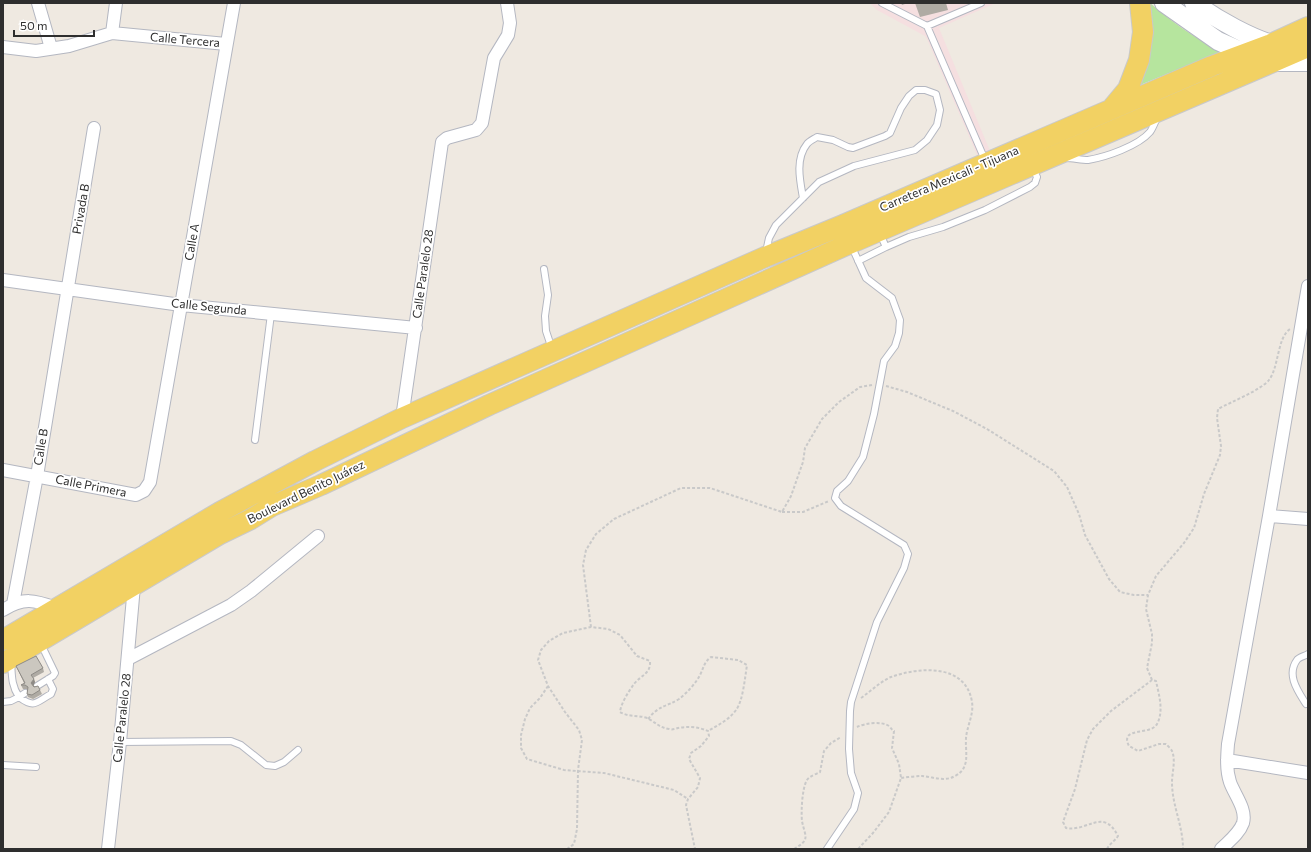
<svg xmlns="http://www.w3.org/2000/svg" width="1311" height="852" viewBox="0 0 1311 852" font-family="Commissioner,sans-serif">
<rect width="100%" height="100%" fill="#efe9e1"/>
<path fill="#f5dfe0" d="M870,3h126l-57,25 51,123 -12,6 -51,-118 -2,-3 -48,-26z"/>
<path fill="#b6e59e" d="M1150,3c22,19 45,35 71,49l-86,35z"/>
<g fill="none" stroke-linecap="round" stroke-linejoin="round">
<g stroke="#b4b7c1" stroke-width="8">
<path id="service" d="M882,3l45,23
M981,3l-54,23 58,134
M1066,158c7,0 15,2 22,2 18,-3 50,-14 62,-28 3,-4 5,-10 7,-14
M886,247l23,-10 34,-10 42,-17 45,-23 5,-4 2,-6 -4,-9
M766,252l3,-14 7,-13 43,-43 35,-16 61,-16 12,-10 10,-15 3,-15 -4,-16 -11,-4h-9l-7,6 -8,12 -11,25 -5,3 -32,12 -5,-1 -15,-7 -16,-3c-3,2 -8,4 -10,7 -12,15 -7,37 -4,54
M858,261l28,-14 -6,-13
M544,269l4,26 -3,21 1,15 6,18
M255,440l16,-126
M11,661c1,14 0,24 8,36l6,-4
M37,686l16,-10 2,-3 -14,-29
M3,702l8,-1 8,-4c16,12 17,5 32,-3l2,-5 -5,-10
M1306,704c-8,-13 -20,-29 -9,-44 2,-3 8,-4 11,-6
M120,742l111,-1 10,4 25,20 9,1 9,-4 14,-12
M3,765l33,2
M827,849l27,-40 4,-16 -7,-20 -2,-24 1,-38 1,-9 26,-80 27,-54 4,-14 -4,-9 -63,-39 -6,-8 2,-7 11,-10 15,-24 11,-43 10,-53 11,-15 4,-13 1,-13 -8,-22 -26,-20 -15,-33"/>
</g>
<g stroke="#b4b7c1" stroke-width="14">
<path id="minor" d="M38,3l13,45
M112,33l4,-30
M3,47l33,4 33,-5 43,-13 114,11
M3,280l178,25 235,23
M402,418l40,-276 5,-4 29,-8 6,-7 12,-65 14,-23 2,-12 -3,-20
M3,470l133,25 8,-4 6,-9 84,-479
M1269,516l39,3
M13,604l24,-128 57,-348
M3,610c21,-13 31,-10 54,-2
M128,659l103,-54 20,-14 67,-55
M1227,760l81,13
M108,849l12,-107 14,-156
M1221,849c8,-8 18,-15 22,-26 4,-14 -9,-29 -13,-41 -4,-12 -3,-25 -2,-38l41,-228 39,-230"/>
</g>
<g stroke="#b4b7c1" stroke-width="18">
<path id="tertiary" d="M1274,63h34"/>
</g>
<g stroke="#b4b7c1" stroke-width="20">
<path id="secondary" d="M1164,3l54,38 36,16
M1194,3c22,16 59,37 85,43"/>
</g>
<g stroke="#c9c9c9" stroke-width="22">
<path id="primary" d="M1113,107l15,-18 11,-29 4,-28 -3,-29
M3,640l217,-128 95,-51 87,-43 363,-161 78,-32 369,-159 59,-22 37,-17
M3,663l217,-129 31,-15 21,-13 49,-21 168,-80 362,-162 457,-196"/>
</g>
<path stroke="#c9c9c9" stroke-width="2" stroke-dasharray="3 2" stroke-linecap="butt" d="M886,386l21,6 46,19 34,18 67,42 13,16 12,27 6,21 24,44 11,13 14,3h14
M782,512h21l26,-11
M591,627l-8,-62 3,-15 10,-16 18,-15 67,-31h29l72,24 9,-16 12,-34 2,-14 17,-29 17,-17 21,-15 12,-2
M1152,680l-5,-12 5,-25v-9l-6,-25 2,-14 8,-19 28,-33 10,-15 10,-34 16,-39 1,-9 -4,-28 1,-9c13,-7 43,-19 51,-29 10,-13 8,-42 21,-51
M548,686l-8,12 -10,10 -5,11 -4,16v13l6,11 37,11 40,3 70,17 14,9
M861,698c10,-7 19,-16 30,-21 28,-10 75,-14 81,25 2,12 -5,24 -6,36 -1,14 5,30 -11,38 -10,6 -22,1 -33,0 -6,0 -14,1 -21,2
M648,719c11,-14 18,-12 31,-20 8,-6 17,-16 21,-24 4,-8 4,-13 11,-18l27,3 9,5c-2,12 -4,36 -11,45 -7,10 -18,15 -28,21
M857,727c8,-4 25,-6 32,-1 2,2 3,4 5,5l-2,17 7,16 2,14 -12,34 -16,21 -15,16
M567,849l7,-5 3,-15 1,-59 4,-30 -3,-10 -14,-18 -17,-26 -10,-26 3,-10 8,-9 14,-8 28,-6 17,2 12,6 17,21 13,5c1,13 -9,14 -16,23 -5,7 -13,19 -14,28 8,5 18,3 27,6 8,4 13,10 22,11 3,1 6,0 9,-1 10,-2 21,-1 30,3l1,5 -8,10 -10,7 -2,6 11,19 -2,9 -10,12 -2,6 9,44
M794,849c17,-10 11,-12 8,-28 -1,-9 0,-33 5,-41 3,-4 9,-6 13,-8l4,-21 7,-8 10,-6
M1107,849c3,-6 7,-7 11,-13 -15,-29 -30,-4 -52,-8l-3,-6 12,-33 12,-49 6,-11 18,-18 41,-31 4,1c3,14 8,30 1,43 -6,12 -38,2 -28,22l9,5 21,-7h7c2,2 5,5 6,7 4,9 0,22 0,31 0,24 11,43 11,67"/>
<use href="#service" stroke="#fff" stroke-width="6"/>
<use href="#minor" stroke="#fff" stroke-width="12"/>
<use href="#tertiary" stroke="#fff" stroke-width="16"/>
<use href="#secondary" stroke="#fff" stroke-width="18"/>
<use href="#primary" stroke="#f2d163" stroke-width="20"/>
</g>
<path fill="#afaba4" d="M901,3h7l-6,2z
M915,3h31l2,7 -28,7z
M16,666l27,2 1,4 -11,6 2,4 -2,3 7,5 2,4 -9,5 -5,-2 -1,-3v-5h-4l-2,-4 3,-2z"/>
<path fill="#8e8b86" d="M34,679l1,3 -2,5 -2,-4z"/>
<path fill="#cbc7bf" stroke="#8e8b86" d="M36,656l7,12 -12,7 3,4 -3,4 3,4 4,-1 2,4 -8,5 -5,-1 1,-7 -3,-2h-4l4,-2 -9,-17z"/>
<g text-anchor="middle" stroke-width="3.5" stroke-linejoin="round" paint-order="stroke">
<g font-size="12" fill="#2e2e2e" stroke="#fff">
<text transform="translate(185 40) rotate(5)" y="4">Calle Tercera</text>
<text transform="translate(949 179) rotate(-23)" y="4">Carretera Mexicali - Tijuana</text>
<text transform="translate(81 209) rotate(-80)" y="4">Privada B</text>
<text transform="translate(192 242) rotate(-80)" y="4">Calle A</text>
<text transform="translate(423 274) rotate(-82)" y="4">Calle Paralelo 28</text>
<text transform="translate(209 307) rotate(6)" y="4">Calle Segunda</text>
<text transform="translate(41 447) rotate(-81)" y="4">Calle B</text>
<text transform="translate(91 486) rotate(11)" y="4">Calle Primera</text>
<text transform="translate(306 492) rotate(-26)" y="4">Boulevard Benito Juárez</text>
<text transform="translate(122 718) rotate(-84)" y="4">Calle Paralelo 28</text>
</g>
</g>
<rect width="1311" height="852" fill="none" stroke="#2e2e2e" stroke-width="8"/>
<path d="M14 30v6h80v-6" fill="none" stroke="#2e2e2e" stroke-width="2"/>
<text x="20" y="30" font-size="12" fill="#2e2e2e" stroke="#ffffff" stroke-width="3" paint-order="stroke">50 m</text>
</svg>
